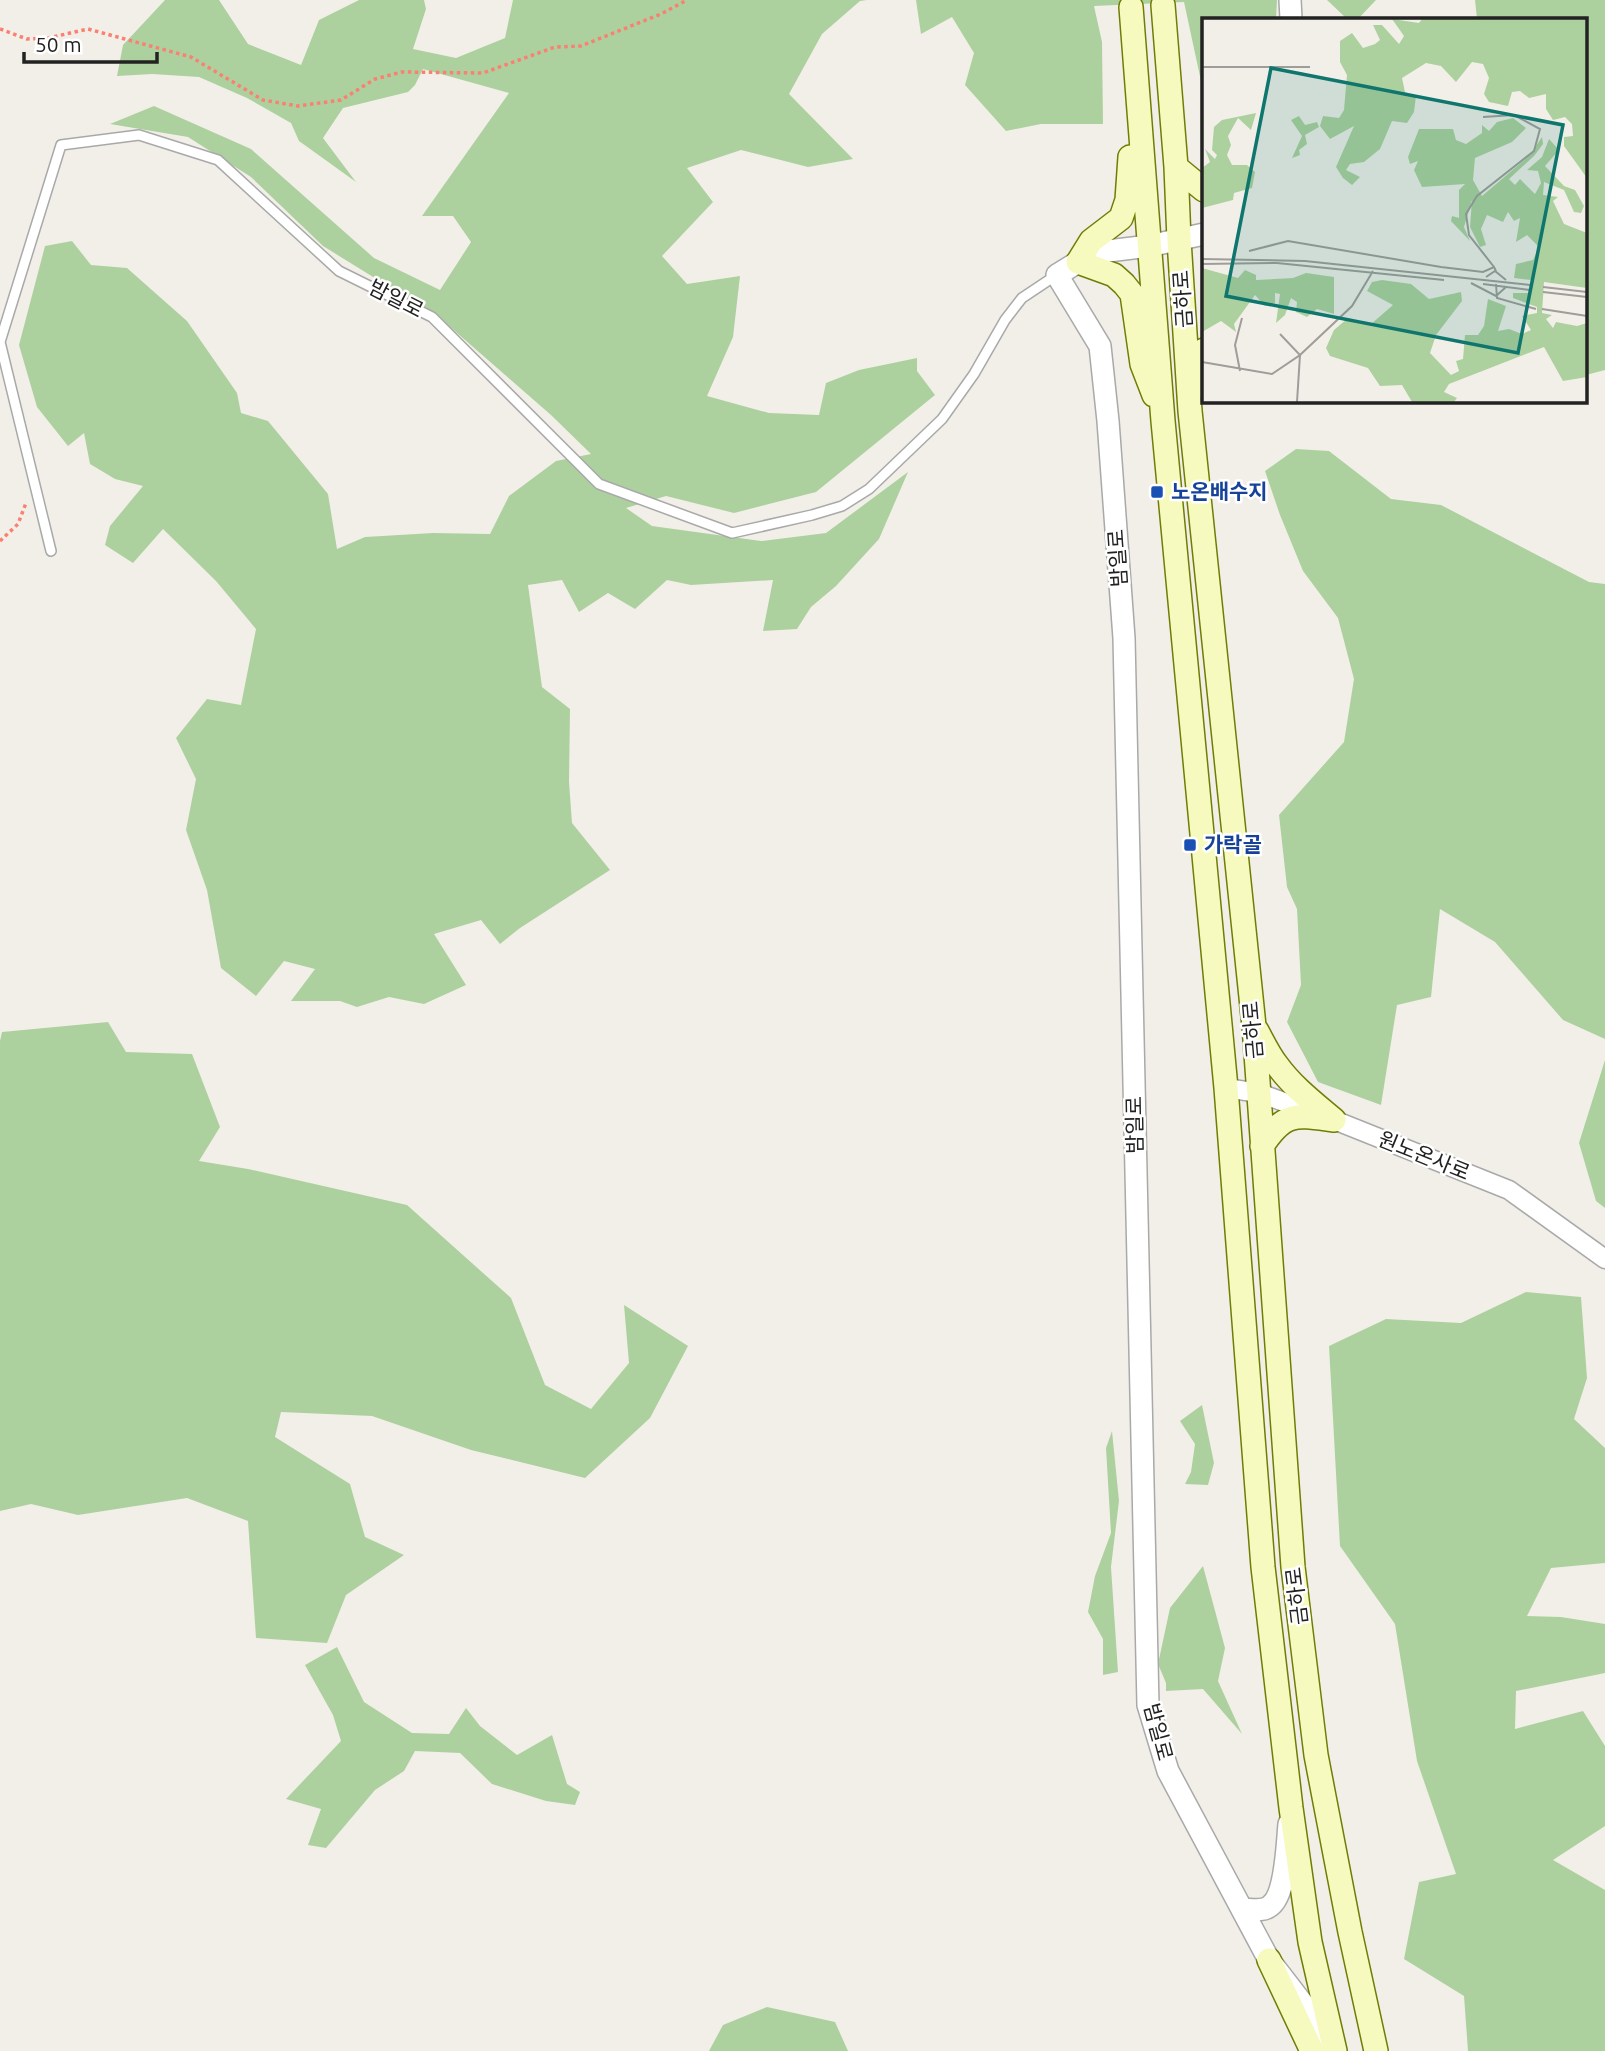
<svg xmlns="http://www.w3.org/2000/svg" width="1605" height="2051" viewBox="0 0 1605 2051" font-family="Ubuntu,'Noto Sans KR',sans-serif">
<rect width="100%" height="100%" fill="#f2efe9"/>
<path fill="#add19e" d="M165,0h54l29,44 53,21 18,-45 40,-20h65l2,9 -13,40 43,9 49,-20 8,-38h354l-7,1 -38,33 -33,60 64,65 -45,8 -67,-17 -54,18 26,34 -51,54 25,28 53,-8 -7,61 -26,59 62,17 50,2 7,-32 33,-13 58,-12v13l18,24 -119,97 -82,21 -68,-17 -40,12 26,18 109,15 65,-8 82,-61 -29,67 -43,47 -25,21 -14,22 -34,2 10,-51 -82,5 -24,-5 -32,29 -27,-16 -29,19 -17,-32 -34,5 14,102 28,22 -1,73 3,41 38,47 -90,58 -20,16 -19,-24 -47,14 32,51 -42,19 -35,-7 -32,10 -17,-6h-49l24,-32 -31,-8 -28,35 -35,-28 -14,-78 -21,-60 10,-51 -20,-41 31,-39 34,6 15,-76 -40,-48 -53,-52 -30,34 -28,-18 5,-19 33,-40 -28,-7 -25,-15 -6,-31 -16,13 -31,-39 -18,-62 26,-99 27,-5 19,24 36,3 60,53 50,72 4,20 27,8 60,73 9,55 28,-12 68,-4 57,1 19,-38 47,-35 35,-7 -40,-39 -110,-96 -118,-73 -72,-69 -63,-40 -78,-13 44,-18 97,43 123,109 66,32 31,-48 -18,-26h-31l87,-123 -86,-24 -8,16 -7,7 -65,16 -20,30 33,44 -57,-41 -8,-18 -44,-25 -48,-21 -47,-3 -35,2 6,-31z
M916,0h361l-1,19h-72v76l-20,-93 -90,4 8,36 1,82h-62l-35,7 -41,-46 9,-32 -22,-36 -31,17z
M1327,0h49l-18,19h-11z
M1475,0h130v370l-19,5v-356h-109z
M1296,449l33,2 62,48 50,6 148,77 16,2v455l-42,-19 -68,-78 -55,-33 -9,88 -34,8 -16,100 -63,-23 -31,-60 14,-37 -4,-76 -10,-22 -8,-72 65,-73 10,-63 -16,-61 -35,-47 -23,-56 -15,-44z
M108,1022l18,30 66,2 28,73 -21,34 49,8 159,36 104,93 34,87 46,24 38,-46 -5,-58 64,41 -38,72 -65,60 -114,-28 -99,-34 -91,-4 -6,25 75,47 15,53 39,18 -58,40 -19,48 -71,-5 -8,-117 -61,-23 -109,17 -47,-11 -31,7v-470l2,-9z
M1605,1060v148l-9,-7 -17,-58z
M1526,1292l55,5 6,81 -13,41 31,29v115l-54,5 -24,48 34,1 44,7v49l-89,18 -1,38 68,-18 22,35v80l-52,34 52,30v161h-137l-4,-55 -60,-37 15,-77 37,-8 -39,-113 -22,-137 -55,-78 -11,-200 57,-27 75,4z
M1202,1405l12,58 -6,22 -23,-1 6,-12 4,-28 -15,-23z
M1112,1431l7,70 -8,66 7,105 -15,3v-36l-15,-27 7,-36 16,-43 -5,-85z
M1203,1566l22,82 -7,33 24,53 -39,-45 -37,2v-8l-8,-19 12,-56z
M337,1647l27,55 48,31 37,1 17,-26 14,18 37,29 35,-20 15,49 13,8 -5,13 -29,-4 -54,-17 -32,-31 -45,-2 -11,20 -29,19 -49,58 -18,-3 13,-36 -35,-10 55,-58 -8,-26 -28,-50z
M767,2007l68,15 13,29h-139l14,-26z"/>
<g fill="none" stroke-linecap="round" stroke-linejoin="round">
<g stroke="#a9a9a9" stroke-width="12">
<path id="service" d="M51,551l-51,-209 61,-197 78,-10 79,25 121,111 93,46 167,167 133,49 80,-18 30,-9 27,-17 73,-70 32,-45 31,-54 17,-22 33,-22"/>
</g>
<g stroke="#a9a9a9" stroke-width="21">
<path id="minor" d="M1226,1088l33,5 75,27 175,70 96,69"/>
</g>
<g stroke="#a9a9a9" stroke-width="24">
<path id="tertiary" d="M1290,0l1,19
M1204,234l-55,12 -41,5 -30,11 -21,13 43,71 8,75 16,217 24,1067 20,66 101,189 64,83
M1242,1909c9,0 21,3 28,-3 16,-11 17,-62 19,-82"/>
</g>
<g stroke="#707d05" stroke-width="26">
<path id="secondary" d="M1163,5l13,162 3,73 11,171 64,615 39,541 23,188 34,177 26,119
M1131,7l32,414 63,667 37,479 28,241 19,134 25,109
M1130,157l-3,43 -6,18 -30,23 -13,21 36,13 10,9 8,10 10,70 12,31
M1176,167l28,23
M1196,387l8,-37
M1257,1031c6,11 12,24 20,34 15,21 37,38 57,55
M1262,1146c23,-35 34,-31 72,-26
M1269,1960l43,91"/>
</g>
<path stroke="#fa8072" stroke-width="3.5" stroke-dasharray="3.5 3.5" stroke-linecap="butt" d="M0,29l27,10 21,-1 40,-9 103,28 72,43 35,6 43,-6 34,-21 27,-7 81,1 72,-26 26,-1 80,-32 26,-14
M0,541l18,-17 8,-21"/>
<use href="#service" stroke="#fff" stroke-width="9"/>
<use href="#minor" stroke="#fff" stroke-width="18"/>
<use href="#tertiary" stroke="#fff" stroke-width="21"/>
<use href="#secondary" stroke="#f7fabf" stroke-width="23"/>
</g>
<g fill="#1a4fb4" stroke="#fff" stroke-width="2.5">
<rect x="1150" y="485" width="14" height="14" rx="3.5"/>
<rect x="1183" y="838" width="14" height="14" rx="3.5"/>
</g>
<g text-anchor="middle" stroke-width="5" stroke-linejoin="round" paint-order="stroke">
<g font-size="21" fill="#222" stroke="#fff">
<text transform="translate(396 299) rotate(27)" y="7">밤일로</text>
<text transform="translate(1183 299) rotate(-94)" y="7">금하로</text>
<text transform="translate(1118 558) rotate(-94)" y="7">밤일로</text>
<text transform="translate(1253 1030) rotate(-95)" y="7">금하로</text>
<text transform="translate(1135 1125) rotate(-91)" y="7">밤일로</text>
<text transform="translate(1424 1156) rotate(22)" y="7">원노온사로</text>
<text transform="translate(1297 1596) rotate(-97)" y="7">금하로</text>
<text transform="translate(1158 1732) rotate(75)" y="7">밤일로</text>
</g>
<g font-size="21" font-weight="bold" fill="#164399" stroke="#fff" text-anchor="start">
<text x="1171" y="499">노온배수지</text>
<text x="1204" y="852">가락골</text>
</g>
</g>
<g transform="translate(1202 18)">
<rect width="385" height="385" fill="#f2efe9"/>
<path d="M190,1l27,4 3,-4h165v159l-23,-32v-9l9,-1 -1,-12 -7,-7 -12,3 -7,-11v-15l-17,4 -9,-7 -8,1 -4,14 -19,-4 -5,-8 5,-16 -6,-14 -11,-2 -16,20 -15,-16 -15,-3 -24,15 3,14 11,4 -2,16 -7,11 -15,-2 -12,28 -16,13 -14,2 -4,6 14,7 -8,8 -9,-7 -7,-11 18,-41 -24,13 -10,-13 3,-10 16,2 5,-8 3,-35 -7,-13v-21l12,-8 11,15 12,-4 5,-4 -7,-15h9l17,19 5,-8zM54,95l-5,17 -13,-12 -10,18 3,9 -4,10 5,10h15l8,7 -3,16 -18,5 -1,7 -31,8v-40l8,-6 -5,-13 10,10 2,-4 -5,-5 2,-23 8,-7zM97,98l6,9 12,-3 2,5 -14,8 2,9 -8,6 1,5 -8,3 10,-22 -11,-16zM311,100l13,10 -14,14 -37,16 -2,22 9,16 48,-41 12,-18 1,7 -9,12 -25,23 6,6 5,-6 15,15 6,-11 -3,-12 -11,-1 15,-13 7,-18 10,11 -14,16 19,20 11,4 9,16 -3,7 -7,-1 -10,-22 -20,-8 -1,13 15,2 -5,4 11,23 23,9v55l-43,-6 -2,31 10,2 -6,4 7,9 3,-6 21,4 10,-3v54l-24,4 -19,-34 -95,37 -5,8 13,6 -3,4h-42l-10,-17 -22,1 -12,-18 -38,-12 -4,-8 8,-18 14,-12 22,7 23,-20 -26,-14 5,-9 10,-2 29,4 18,15 32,-7 1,9 -26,34 -6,18 21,22 8,-4 -3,-10 7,-2 2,-24h13l6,-9 4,-27 18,7 -8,25 11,-2 13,5 9,-4 -9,-14 15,-3v-6l-24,-9v-5h17l1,-13 -17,-2 2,-14 17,-4 6,-13 -12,-12 -11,7 4,-24 -6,3 -6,-9 -5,10 -16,-7 -6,14 5,16 -6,2 -10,-20 2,-27 -8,27 6,14 -19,-20 1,-5 7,2v-28l6,-6 -43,3 -8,-17 4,-9 -8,3 -2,-7 11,-28h34l3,11 10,4 16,-11v-8l7,6 8,-9zM0,250l36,10 7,-8 11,5v5l37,-2 13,-5 28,4v37l-17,-5 -10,8 -11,-5 1,-10 -6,-4 -6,17 -9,8 4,-29 -5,-1v10l-10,3 -10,-11 -21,29 2,8 -15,-11 -19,11z" fill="#add19e"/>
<path fill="none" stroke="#9f9d99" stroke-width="2" d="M0,49h108M281,99l31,-2 26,14 -6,22 -57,45 -11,18 3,21 25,32M47,233l39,-10 153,26 42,5 11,-5 2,4M0,241l103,2 225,24M0,246l75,-1 167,17M284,259l9,-6 11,9M269,265l25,13 10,-9M281,266l47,6M294,266l1,14 39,11M341,269l44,5M341,274l44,5M340,291l45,7M0,344l70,12 28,-19 -20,-21M38,353l-5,-26 7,-27M95,384l3,-47 52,-49 21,-35"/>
<path fill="#0f766e" fill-opacity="0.15" stroke="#0f766e" stroke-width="3.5" d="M69,50l292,57 -45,228 -292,-57z"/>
<rect width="385" height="385" fill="none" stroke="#222" stroke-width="3.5"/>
</g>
<path d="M24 52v10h133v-10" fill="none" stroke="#222222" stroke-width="3.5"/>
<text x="35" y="52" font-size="21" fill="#222222" stroke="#ffffff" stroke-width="5" paint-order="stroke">50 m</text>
</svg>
